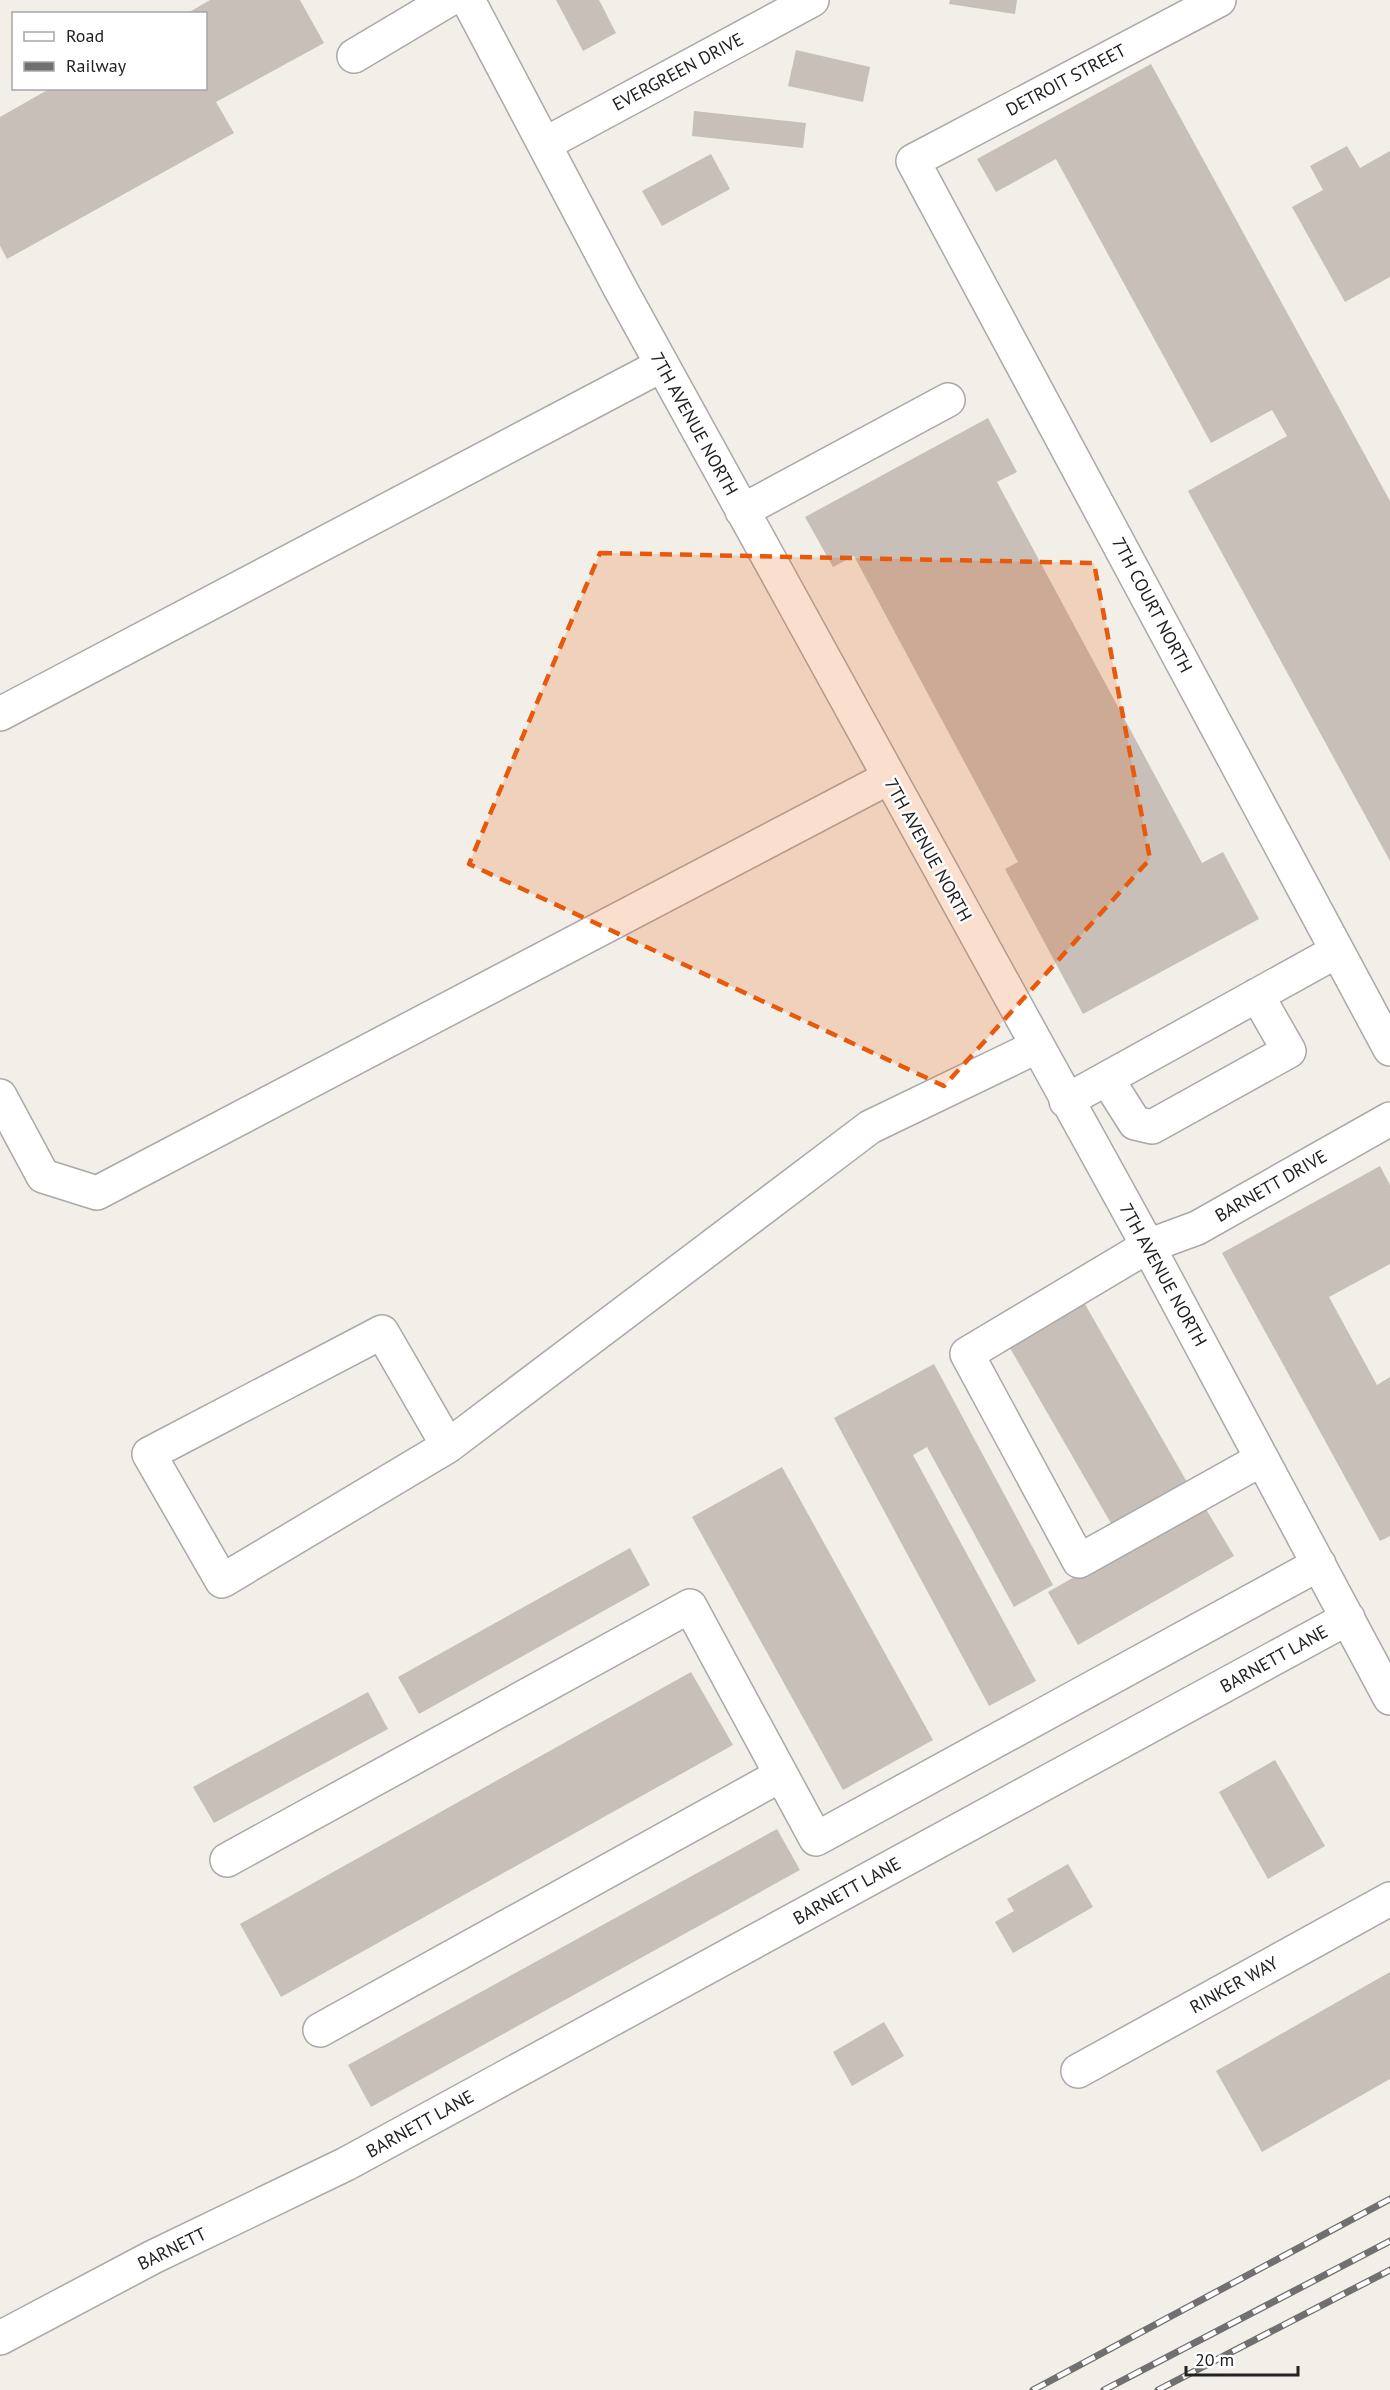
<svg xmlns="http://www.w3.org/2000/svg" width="1390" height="2390" viewBox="0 0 1390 2390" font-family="'PT Sans',sans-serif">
<rect width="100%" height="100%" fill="#f2efe9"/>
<path fill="#c7bfb8" d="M210,0h90l24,43 -108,59 18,31 -227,126 -7,-13v-129l51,-29h155v-74h-20z
M556,0h43l17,33 -33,18z
M950,0h67l-2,14 -66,-10z
M796,50l74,17 -7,35 -75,-16z
M1151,64l239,437v360l-202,-370 99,-55 -15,-26 -61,33 -155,-284 -60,33 -19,-33z
M694,111l112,12 -3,25 -111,-12z
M1347,146l13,22 30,-17v126l-45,25 -53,-95 31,-17 -13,-24z
M711,154l19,35 -68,37 -20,-35z
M988,418l29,54 -20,10 205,381 21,-11 36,67 -176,95 -78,-145 13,-7 -164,-306 -21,11 -28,-50z
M1380,1166l10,19v79l-61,33 48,88 13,-8v159l-10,5 -158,-288z
M1082,1299l109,190 -75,43 -109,-189z
M934,1364l119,221 -39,22 -87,-160 -14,8 123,226 -47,25 -155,-288z
M782,1467l151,273 -90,50 -151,-273z
M1203,1504l31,52 -156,89 -30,-53z
M630,1548l20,37 -231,129 -21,-37z
M691,1672l42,73 -452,252 -41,-73z
M368,1692l20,37 -174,94 -21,-36z
M1275,1760l50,86 -57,33 -49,-87z
M777,1829l23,41 -429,237 -23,-42z
M1068,1864l25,43 -80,46 -18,-31 19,-11 -7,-12z
M1390,1972v107l-128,73 -46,-81z
M884,2022l20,34 -52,30 -19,-34z"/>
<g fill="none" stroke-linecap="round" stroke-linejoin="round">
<g stroke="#a9a9a9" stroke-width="36">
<path id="minor" d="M468,0l153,290 527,956 242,452
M1219,0l-306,161 477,888
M354,56l94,-56
M545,144l267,-144
M742,511l206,-111
M0,714l662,-349
M1107,1079l28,44 17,4 137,-76 -32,-56
M0,1096l43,80 54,17 791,-415
M1066,1101l271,-150
M448,1446l-66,-114 -233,122 73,127 226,-135 422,-319 166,-80
M1262,1459l-183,102 -112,-207 181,-108 49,-18 193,-109
M227,1860l463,-254 126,233 503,-275
M320,2030l461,-255
M1078,2071l312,-172
M0,2338l153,-81 193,-93 1002,-546"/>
</g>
<use href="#minor" stroke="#fff" stroke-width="33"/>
<g stroke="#707070" stroke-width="7">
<path id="rail" d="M1033,2390l357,-191
M1104,2390l286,-149
M1158,2390l232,-120"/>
</g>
<use href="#rail" stroke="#fff" stroke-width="4.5" stroke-dasharray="14" stroke-linecap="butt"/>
</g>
<path fill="#e8590c" fill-opacity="0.2" stroke="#e8590c" stroke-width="4.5" stroke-dasharray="12 8" stroke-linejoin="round" d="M600,553l494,10 56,296 -206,227 -475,-222z"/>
<g text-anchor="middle" stroke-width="5" stroke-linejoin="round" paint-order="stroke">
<g font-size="18" fill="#222" stroke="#fff">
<text transform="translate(678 72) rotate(-28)" y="6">EVERGREEN DRIVE</text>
<text transform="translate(1066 80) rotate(-28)" y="6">DETROIT STREET</text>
<text transform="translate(694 424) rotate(61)" y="6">7TH AVENUE NORTH</text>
<text transform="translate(1152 605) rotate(62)" y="6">7TH COURT NORTH</text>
<text transform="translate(928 850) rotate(61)" y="6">7TH AVENUE NORTH</text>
<text transform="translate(1271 1186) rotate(-30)" y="6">BARNETT DRIVE</text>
<text transform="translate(1163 1275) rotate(61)" y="6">7TH AVENUE NORTH</text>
<text transform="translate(1274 1659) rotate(-29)" y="6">BARNETT LANE</text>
<text transform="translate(847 1891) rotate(-29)" y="6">BARNETT LANE</text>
<text transform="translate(1234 1985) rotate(-29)" y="6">RINKER WAY</text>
<text transform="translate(420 2124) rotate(-29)" y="6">BARNETT LANE</text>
<text transform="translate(172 2249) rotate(-26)" y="6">BARNETT</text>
</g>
</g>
<rect x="12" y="12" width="195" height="78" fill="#ffffff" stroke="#a7a7a7" stroke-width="1.5"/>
<rect x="24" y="32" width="30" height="9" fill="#ffffff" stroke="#a7a7a7" stroke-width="1.5"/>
<text x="66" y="42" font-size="18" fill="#222222">Road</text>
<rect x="24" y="62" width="30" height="9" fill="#707070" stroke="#a7a7a7" stroke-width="1.5"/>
<text x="66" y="72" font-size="18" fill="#222222">Railway</text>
<path d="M1186 2366v9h112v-9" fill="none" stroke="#222222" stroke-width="3"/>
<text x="1195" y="2366" font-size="18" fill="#222222" stroke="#ffffff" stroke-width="4.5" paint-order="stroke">20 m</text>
</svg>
